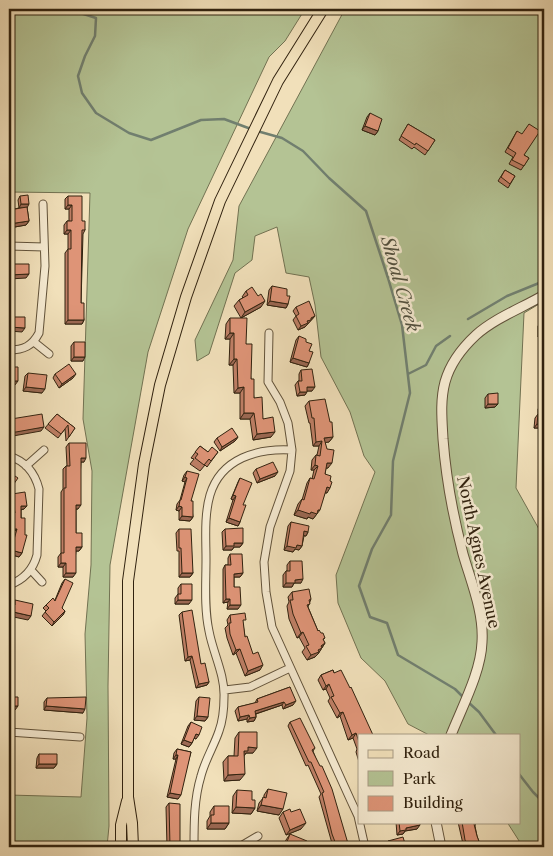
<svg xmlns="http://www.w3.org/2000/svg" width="553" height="856" viewBox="0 0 553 856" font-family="'Libre Caslon Text',serif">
<rect width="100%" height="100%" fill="#f1e0ba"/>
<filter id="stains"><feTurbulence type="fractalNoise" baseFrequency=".004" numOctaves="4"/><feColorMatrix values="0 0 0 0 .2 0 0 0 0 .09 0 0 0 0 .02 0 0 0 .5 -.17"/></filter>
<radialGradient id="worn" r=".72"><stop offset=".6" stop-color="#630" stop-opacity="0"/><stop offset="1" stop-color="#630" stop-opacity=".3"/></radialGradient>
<path fill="#b4c394" stroke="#727252" d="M9,9h296l-20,32 -16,16 -81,172 -40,123 -38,213 -2,121 1,140 -2,21h-98v-52l72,2 6,-79 -2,-84 6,-69 1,-94 -9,-52 7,-226 -81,-1z
M345,9h199v292l-20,12 -8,175 28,50v309h-21l-16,-25h12v-87h-90l-21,-11 -23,-43 -24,-23 -23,-55 -2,-28 39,-103 -11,-16 -14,-44 -29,-55 -6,-52 -6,-28 -23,-4 -9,-46 -22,9 -3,24 -17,13 -26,81 -12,7 -2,-21 38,-80 6,-54z"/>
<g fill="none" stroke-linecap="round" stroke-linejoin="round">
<path stroke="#717f6f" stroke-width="2.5" d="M68,9l28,9 -1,18 -10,20 -7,20 4,17 14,20 33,20 22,7 50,-20 23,-1 27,10
M257,131l25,7 21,13 26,27 37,33 22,67 14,47 8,68 -17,68 -2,54 -19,34 -13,37 11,31 17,6 11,32 57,34 9,9
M468,319l39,-23 37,-15
M408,374l18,-9 10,-19 14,-10
M468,702l11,10 17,23
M519,774l14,18 11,11"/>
<g stroke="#61523a" stroke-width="9">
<path id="minor" d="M9,246l35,1
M269,333l-1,49 12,20 8,21 4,27 -2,21 -20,56 -6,35 2,30 6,35 79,174 7,15 7,31
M34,342l15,12
M9,350c15,0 23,-4 30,-17l6,-67 -2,-62
M9,456c16,5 26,17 30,33l-2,66c-4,15 -14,25 -28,30
M26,466l18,-16
M31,570l11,12
M225,690l25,-3 40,-19
M9,732l71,5
M194,846h47l17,-10
M194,847c0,-24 0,-48 7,-71 4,-16 13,-30 18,-45 4,-11 5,-23 5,-34 1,-22 -11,-44 -15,-66 -5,-23 -3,-48 -3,-72 0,-20 -2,-43 4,-64 11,-37 48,-47 82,-45"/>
</g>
<g stroke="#61523a" stroke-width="11">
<path id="tertiary" d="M451,735c11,-28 30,-63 31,-93 2,-30 -11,-60 -19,-88 -10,-38 -17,-76 -20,-115 -1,-19 -3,-38 2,-57 5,-18 17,-34 31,-47 19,-17 46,-27 68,-40
M436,822l5,25"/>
</g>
<g stroke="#31220f" stroke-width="12">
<path id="primary" d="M121,847v-22l6,-24
M133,847l-1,-24 -4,-26v-216l16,-117 16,-79 26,-88 34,-96 58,-120 45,-72"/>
</g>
<use href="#minor" stroke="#f6ebd2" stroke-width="7"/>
<use href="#tertiary" stroke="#f6ebd2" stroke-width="9"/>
<use href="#primary" stroke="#f1e0ba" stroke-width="10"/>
</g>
<path fill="#bf7f66" stroke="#31220f" d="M370,113l8,18 -3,4 -13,-5 5,-13z
M408,124l27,16 -10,15 -11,-8 -2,2 -13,-9z
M517,131l7,24 5,3 -8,12 -12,-6 4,-7 -8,-5z
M505,170l10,6 -7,12 -10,-7z
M20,196l7,11 2,14 -3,4 -17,3v-18l10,-2 -1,-8z
M68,196l14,25 3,9 -2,4 -2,69 3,17 -2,4h-17v-71l3,-4v-15h-4v-9l3,-4h2v-12h-4v-10z
M272,286l15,10 1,8 -2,4 -19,-3 2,-15z
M246,291l15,16 -20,11 -7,-12 5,-6 4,-2 -1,-1z
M296,307l19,9 -10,11 -7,3 -5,-10 3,-4 -3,-5z
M544,317v47h-3l2,-27h-5v-11l3,-4h1z
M230,318l16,26 5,35 3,19 9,21 8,18 -18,3 -3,-21h-10v-26h-6l-1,-28h-4l1,-26h-5l1,-15z
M299,336l10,15v12l-2,4 -17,-5 6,-22z
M74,342l9,19h-12v-15z
M301,370l11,21h-5l-2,4 -8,1 -2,-11 3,-4h1v-7z
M28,373l14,20 -19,-2 2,-15z
M55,374l18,4 -14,10 -6,-10z
M544,376v21h-1v-6h-3v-9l2,-4h2z
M488,394l7,13 -10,1v-10z
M309,401l24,36 -4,5h-4l3,26h-2l-1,6 2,19h-2l-9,22 -3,4 -5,-2 -1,2 -13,-4 4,-11 4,-5v1l5,-17 3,-5 2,1 2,-9h-3l1,-10 4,-5h1l2,-9h-6l-3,-23h-1l-4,-17z
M541,405h3v23h-10l1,-10 3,-4v-5z
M57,414l18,14 -9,13 -1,-12 -7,9 -13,-10z
M238,437l-3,4 -15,10 -6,-9 3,-4z
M544,442v18h-2l-1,-13z
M69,443l15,19h-3l-3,47h-2v24l6,14 -3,4h-3l-3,26h-10v-10h-5v-10l3,-4v-61l2,-3v-20l3,-3h1l-1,-19z
M200,446l8,6h10l-11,15 -2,-2 -5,6 -10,-7 4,-5 -3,-1z
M256,469l19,7 -18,7 -4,-10z
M187,471l6,46 -3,4 -11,-1v-9l-3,-1 1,-6 3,-4 5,-18 -3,-1 2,-6z
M240,478v44l-2,4 -12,-4 7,-22 -2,-1 7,-17z
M12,494l15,12 -3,3 -3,1 1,43 -3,4 -10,-3 5,-22h-5v-15l2,-4 -2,-16z
M291,522l17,10 -2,4h-2l-2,10 -3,4 -4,-1 -2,3 -9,-2 4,-24z
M179,529l14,44 -3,4h-11v-26h-2l-1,-18z
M225,529l18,14 -3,4h-6l-2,3h-9l-1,-18z
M230,554l13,19 -3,4h-6v10l4,22h-11l1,-7 -5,1v-34l2,-4h3v-7z
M290,561l11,22h-7l-2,4h-9v-12l3,-4h1v-6z
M65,579l-3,29 3,3 -2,4 -11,11 -10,-10 4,-5 -3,-3 3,-3 9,-5 7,-17z
M181,584l8,20h-14v-6l3,-4v-6z
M292,592l19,7 -3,8 10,24 7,7 -2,2 2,3 -7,11 -3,3 -8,3 -5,-8 3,-4 -6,-11 -2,1 -8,-19 -2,-13 2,-4 -1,-5z
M182,612l19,52 8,18 -2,3 -11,3 -6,-28 -5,1 -6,-46z
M230,615l13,9 2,13 15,33 -15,6 -9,-23 -3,2 -6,-17 -2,-10 3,-3 -1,-5z
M333,670l26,65v27l-3,-10 1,-3 -4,-11 -5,2 -8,-24 -3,2 -9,-17 2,-3 -4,-9 -3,1 -5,-10 3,-5z
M290,687l3,18 -10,4 -1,-4 -26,9v3l-2,4 -7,1v-3l-9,2 -3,-10 3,-4 17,-4 2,-4z
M199,697l9,20 -3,4 -11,-1 2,-19z
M47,698l36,15 -39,-3v-8z
M191,722l5,17 -2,-1 -2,5 -3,4 -8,-3 7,-18z
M290,722l25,26 -2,3 36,96h-16l-14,-50 2,-3 -13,-29 -2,1 -18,-40z
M239,732l14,21h-7l-2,3 -4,24 -16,1 -1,-19 5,-6h6l1,-18z
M177,749l14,3 -13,47 -11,-2 9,-38h-3l1,-6z
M39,754l18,10 -3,4h-18l1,-10z
M268,789l11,26 -22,-4 2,-8 5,-6v-2z
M237,790l18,18 -4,6 -19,-1 1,-17z
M169,803l11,44h-13l-1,-40z
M214,806l15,17 -4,6h-18v-8l3,-5v-4z
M283,812h8l10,17 -15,6 -7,-17z
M396,822h24l-3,7 -12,2 -2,3 -6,1z
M458,822h18l-1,4 2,10 4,11h-17l-1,-3z
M290,834l14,13h-21l3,-7z
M388,841l18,6h-20v-2z"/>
<path fill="#9b6853" stroke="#31220f" d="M365,126l13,5 -3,4 -13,-5z
M21,204h8l-2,4h-8z
M68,205h4l-3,4h-4z
M29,221l-3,4 -17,3v-4z
M67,230h4l-3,4h-4z
M29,274l-3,4 -17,1v-4z
M265,301l-4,6 -20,11 4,-6z
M270,301l18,3 -2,4 -19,-3z
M315,316l-10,11 -7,3 3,-4 10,-8z
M68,320h16l-2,4h-17z
M9,327l16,1 -3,4 -13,-1z
M230,333h4l-4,6h-5z
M541,333h3v2l-1,2h-5z
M74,357h11l-2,4h-12z
M293,358l16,5 -2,4 -17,-5z
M234,359h3l-4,6h-4z
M76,374l-3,4 -14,10 3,-4z
M9,381h9l-3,4h-6z
M26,387l19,2 -3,4 -19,-2z
M244,387l-4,6h-6l4,-5z
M307,387h8l-3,4h-8z
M542,387h2v2l-1,2h-3z
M300,392h7l-2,3 -8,1z
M488,404h10l-3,3 -10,1z
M244,413h10l-4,6h-10z
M537,424h7v4h-10z
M44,427l-3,4 -28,5h-4v-4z
M275,432l-4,5 -18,3 4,-6z
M238,437l-3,4 -15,10 2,-4z
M333,437l-4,5 -7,1v-2l-3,5h-6l3,-4 8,-4z
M81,458h5l-2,4h-5z
M327,463h5l-4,5h-5z
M315,465l3,1 -4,4h-3z
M278,472l-3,4 -18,7 3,-4z
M185,477l2,1 -2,4 -3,-1z
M327,487l3,1 -3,5 -3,-1z
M233,495l3,1 -3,4 -2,-1z
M76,505h5l-3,4h-4z
M21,506h6l-3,3 -6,1z
M179,506l3,1 -3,4 -3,-1z
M298,510l13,2 7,-2h2l-7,9 -5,-2 -1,2 -13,-4z
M182,516l11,1 -3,4 -11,-1z
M229,518l11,4 -2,4 -12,-4z
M11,529h6l-3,3h-5z
M304,531l4,1 -2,4 -4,-1z
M234,543h9l-3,4h-6l-2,3h-9l3,-4z
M297,545l5,1 -3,4 -4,-1 -2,3 -9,-2 3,-4z
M76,547h6l-3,4h-6z
M11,550l11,3 -3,4 -10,-3z
M61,563h5l-3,4h-5z
M66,573h10l-3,4h-10z
M182,573h11l-3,4h-11z
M243,573l-3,4h-9l3,-3z
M303,579l-2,4h-7l-2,4h-9l3,-4 9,-3z
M226,599h4l-2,3 -5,1z
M178,600h14l-3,4h-14z
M230,605h11l-3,4h-11z
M9,611l22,5 -3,4 -19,-4z
M65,611l-2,4 -11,11 2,-4z
M303,632l-4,5 -2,1 4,-5z
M325,643l-7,11 -3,3 -8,3 4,-5 10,-9z
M240,649l-4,4 -3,2 3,-5z
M192,656l-2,4 -5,1 3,-4z
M263,665l-3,5 -15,6 3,-5z
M209,682l-2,3 -11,3 3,-4z
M329,684l-3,5 -3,1 3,-4z
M296,701l-3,4 -10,4 3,-4z
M284,702l-2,3 -30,10 3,-4z
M9,706h9l-3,4h-6z
M46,706l39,3 -2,4 -39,-3z
M343,712l-3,4 -3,2 3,-5z
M249,715l-2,4 -9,2 2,-4z
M197,716l11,1 -3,4 -11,-1z
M256,717l-2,4 -7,1 3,-4z
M356,733l-3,5 -5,2 4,-5z
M196,734l3,1 -3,4 -3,-1z
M184,740l8,3 -3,4 -8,-3z
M248,747l9,1 -4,5h-7l-3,4 1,-6z
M176,755h2l-2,4h-3z
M39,764h18l-3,4h-18z
M245,774l-5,6 -16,1 4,-6z
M170,793l11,2 -3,4 -11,-2z
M261,805l22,4 -4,6 -22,-4z
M236,807l19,1 -4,6 -19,-1z
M211,823h18l-4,6h-18z
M306,823l-5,6 -15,6 4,-5z
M420,825l-3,4 -12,2 -2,3 -6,1 3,-4 6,-3z"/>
<path fill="#de9477" stroke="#31220f" d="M370,113l12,6 -4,12 -13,-5z
M408,124l27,16 -7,11 -12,-8 -1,2 -14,-9z
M529,124l11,7 -16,24 5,3 -5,8 -12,-6 4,-7 -8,-5 9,-17 5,3z
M505,170l10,6 -5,8 -9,-7z
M28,195l1,9h-8l-1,-8z
M68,196h14v25h3v9h-3l-1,73h3v17h-16v-71h3v-19h-4v-9h5v-16h-4z
M27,207l2,14 -20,3v-14z
M9,264h20v10l-20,1z
M272,286l15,3v7h3l-2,8 -18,-3z
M252,287l6,9 3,-2 4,7 -20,11 -6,-12 9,-5 -2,-4z
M309,301l6,15 -4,2v2l-4,1 1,2 -7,3 -5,-10 3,-2 -3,-7z
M9,317h16v11l-16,-1z
M230,318h17l-1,26h6l-1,35h3v19l8,-1 1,22 10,-2 2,15 -18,2 -3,-21h-10v-26l-6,1 -1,-29h-3v-26h-4z
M541,322h3v11h-3z
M299,336l7,3v3l6,2 -3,7 4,1 -4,11 -16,-5z
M74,342h11v15h-11z
M69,364l7,10 -14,10 -7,-10z
M9,367h9v14h-9z
M312,369l3,18h-8v5h-7l-2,-11h4l-1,-11z
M28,373l19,2 -2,14 -19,-2z
M542,378h2v9h-2z
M498,393v11h-10v-10z
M325,399l5,23h2l1,15 -9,1 3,11 7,1 -2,13h-5l-2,11 6,2 -1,5 2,1 -2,6 -3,-1 -7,23h-2l-1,4 -6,-2 -1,2 -12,-4 4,-11 2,1 6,-22 4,1 4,-13 -3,-1 1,-10 4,1 2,-15 -6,1 -2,-24h-2l-3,-17z
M541,405h3v19h-7l1,-10h3z
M42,414l2,13 -28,5h-7v-16h2v3z
M57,414l18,14 -6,9 -1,-12 -7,9 -13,-10z
M232,428l6,9 -16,10 -5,-9z
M69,443h17v15h-5v47h-5v28h6v14h-6v26h-10v-10h-5v-10h3v-65h2v-22h4z
M200,446l8,6 4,-5 6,5 -7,9 -2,-2 -5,6 -9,-7 3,-4 -3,-2z
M273,462l5,10 -18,7 -4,-10z
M187,471l12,3 -8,27h2v16l-11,-1v-9l-3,-1 1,-6h1l6,-22 -2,-1z
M9,472l9,6 -7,10 -2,-1z
M240,478l12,5 -9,22h3l-6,17 -11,-4 7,-22 -3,-1z
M25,492l2,14h-6v12h4v17h2l-5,18 -11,-3 6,-21h-6v-16h4l-3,-19z
M291,522l18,4 -1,6 -4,-1 -2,15 -5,-1 -1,3 -9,-2z
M243,528v15h-9v3h-8l-1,-17z
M179,529h12l2,44h-11l-1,-25h-2z
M230,554h12l1,19 -9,1v13h6l1,18h-11v-6h-4l-1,-34h6z
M290,561h12l1,18 -8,1v3h-9v-12h4z
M65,579l8,4 -11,25 3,3 -11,11 -9,-10 4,-4 -3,-3 7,-7 2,3z
M181,584h11v16h-14v-6h3z
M309,589l2,10 -2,1 1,4 -3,1 11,26 1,-1 2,3h2l2,5 -2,1 2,4 -4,3 1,2 -4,2 1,2 -8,3 -5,-9 3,-1 -6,-13 -2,1 -8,-19 -3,-14h3l-1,-8z
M15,600l18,4 -2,12 -22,-5v-6h6z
M192,610l9,54 4,-1 4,19 -10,2 -7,-28 -4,1 -6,-45z
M245,613l1,7h-3l2,17 2,-1 6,18 5,-2 5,13 -15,6 -8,-22 -4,1 -6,-16 -1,-11h2l-1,-8z
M333,670l1,3 7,-3 9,18 1,-1 22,48h-14v7l-3,-9 -4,2 -9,-23 -3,1 -9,-16 3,-1 -5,-12 -3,2 -5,-11z
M290,687l6,14 -10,4 -2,-3 -29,9 1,6 -6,1 -1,-3 -9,2 -2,-10 20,-5 -1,-3z
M9,697h9v9h-9z
M86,697l-1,12 -39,-3 1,-8z
M199,697l11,1 -2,19 -11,-1z
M300,718l15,30 -3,2 8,16h2l10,23 17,58h-12l-5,-13 -10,-41 2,-1 -13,-30h-2l-19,-40z
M191,722l11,5 -3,8 -3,-1 -4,9 -8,-3z
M239,732h18v16l-9,-1v4h-4l1,23 -17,1v-19h10z
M177,749l14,3 -10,43 -11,-2 8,-38h-2z
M39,754h18v10h-18z
M268,789l19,4 -4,16 -22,-4 2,-8 3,1z
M237,790l15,1v9h3v8l-19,-1z
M169,803l11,1v43h-10z
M214,806h15v17h-18v-8h3z
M290,809l1,3 9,-3 6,14 -16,7 -7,-18z
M399,822h21v3l-14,3v2l-6,1z
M462,822h14l1,1 -3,1 3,12 4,11h-12l-4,-7z
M290,834l17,7 -3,6h-19z
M403,837l3,10h-16l-2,-6z"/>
<g text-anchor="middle" stroke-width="5" stroke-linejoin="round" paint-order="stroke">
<g font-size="16" fill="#31220f" stroke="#f6ebd2">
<text transform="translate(479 552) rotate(78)" y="6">North Agnes Avenue</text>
</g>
<g font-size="18" font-style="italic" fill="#51503f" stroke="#f6ebd2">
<text transform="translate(400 284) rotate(74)" y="6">Shoal Creek</text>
</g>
</g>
<rect width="553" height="856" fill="none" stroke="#f1e0ba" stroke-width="30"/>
<rect x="10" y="10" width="533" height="836" fill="none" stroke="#31220f" stroke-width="2.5"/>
<rect x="15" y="15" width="523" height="826" fill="none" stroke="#31220f"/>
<rect x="358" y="734" width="162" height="90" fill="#f6ebd2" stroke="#a79b84"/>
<rect x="368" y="750" width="25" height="8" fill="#f1e0ba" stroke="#a79b84"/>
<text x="403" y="758" font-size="15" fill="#31220f">Road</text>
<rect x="368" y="771" width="25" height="15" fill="#b4c394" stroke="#a79b84"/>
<text x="403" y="784" font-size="15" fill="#31220f">Park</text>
<rect x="368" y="796" width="25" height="15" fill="#de9477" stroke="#a79b84"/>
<text x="403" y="808" font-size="15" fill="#31220f">Building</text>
<rect width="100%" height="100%" filter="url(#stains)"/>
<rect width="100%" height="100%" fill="url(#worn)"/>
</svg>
